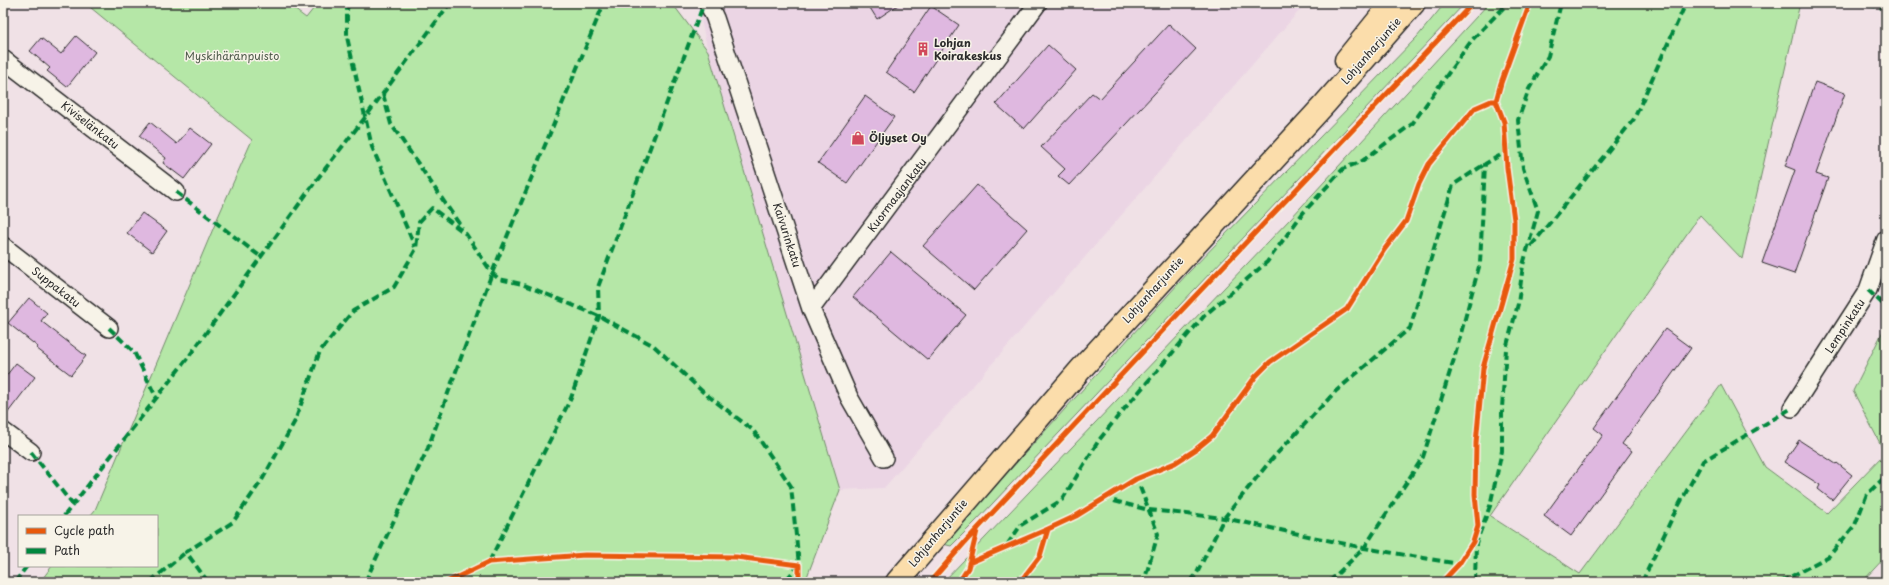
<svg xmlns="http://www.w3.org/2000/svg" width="1889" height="585" viewBox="0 0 1889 585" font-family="'Playpen Sans',sans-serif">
<rect width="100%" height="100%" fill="#f0e1e6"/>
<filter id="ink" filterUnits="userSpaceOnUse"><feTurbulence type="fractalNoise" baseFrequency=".025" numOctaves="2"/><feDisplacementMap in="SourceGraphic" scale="8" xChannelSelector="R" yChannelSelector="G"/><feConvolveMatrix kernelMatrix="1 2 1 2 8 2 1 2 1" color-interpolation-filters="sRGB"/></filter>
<g filter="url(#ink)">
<path fill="#ebd5e4" d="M697,3h609l-422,485 -44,2 -132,-439z"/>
<path fill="#b5e7a7" stroke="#708969" d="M85,3h201l20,15 12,-15h354l36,48 132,439 -35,92h-765l12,-16h105v-50h-67l5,-6 123,-293 34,-77z
M1445,3h20l-489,518 -25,25 -8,-2 245,-271 229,-236z
M1489,3h311l-58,256 -42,-44 -210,301 90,58 141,-189 44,82 62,46 58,-60 -32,-62 33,-66v231l-24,26h-919l347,-363z"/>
<path fill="#dfb8e0" stroke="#2b2b2b" d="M867,3h34l-24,16z
M931,6l28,19 -45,67 -28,-20z
M1169,24l27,25 -127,136 -11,-9 7,-7 -24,-22 51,-54 8,6z
M76,36l19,16 -28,35 -20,-16 3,-3 -20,-17 11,-13 20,16z
M1048,45l28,25 -52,59 -28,-25z
M1815,82l30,11 -29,81 12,4 -34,96 -32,-11 33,-93 -10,-4z
M865,96l29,21 -47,66 -29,-20z
M150,122l27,22 13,-16 21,16 -27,35 -21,-16 3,-5 -27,-22z
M977,185l50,44 -53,61 -51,-44z
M142,213l25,18 -15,21 -25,-19z
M891,252l75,63 -38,45 -75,-63z
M29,298l18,15 -6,8 45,35 -15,19 -35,-27 2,-1 -30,-24z
M1665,329l26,19 -69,96 10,7 -61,85 -27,-20 59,-81 -9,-7z
M16,363l19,14 -32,42v-39z
M1799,440l37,24 1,-1 15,12 -20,25 -14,-11 2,-4 -36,-23z"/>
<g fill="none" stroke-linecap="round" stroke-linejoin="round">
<g stroke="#2b2b2b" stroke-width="20">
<path id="minor" d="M708,3l7,15 96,291 38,88 35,61
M3,59l173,133
M3,246l106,82
M811,309l227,-306
M1792,408l76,-118 18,-51
M3,431l28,21"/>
</g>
<g stroke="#2b2b2b" stroke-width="25">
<path id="highway" d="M1346,60l46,-57
M897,582l184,-213 242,-263 91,-103"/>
</g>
<use href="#minor" stroke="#f7f3e8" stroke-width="17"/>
<use href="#highway" stroke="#fbddab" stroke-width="22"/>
<path stroke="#00873e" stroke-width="4" stroke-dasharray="8 4" stroke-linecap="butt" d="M349,3l-2,6v28l25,110 43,100
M1733,3h43
M1856,3l30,5
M383,94l8,30 71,104
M176,192l85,65
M1531,246l103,-127 52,-116
M1868,290l18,17
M109,328l25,24 22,45
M31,452l42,53
M1140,487l18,47 -14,48
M1114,501l35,9 75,8 140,30 95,16
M64,516l126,-161 128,-177 49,-63 83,-112
M1007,545l14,-20 41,-25 37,-60 20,-25 86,-100 62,-53 36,-49 40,-44 19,-8 50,-37 60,-84 36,-37
M489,562l82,-164 28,-82 -1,-29 106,-284
M15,582l12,-16
M150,582l36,-30
M208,582l-22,-30 47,-30 29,-42 33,-59 25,-70 33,-40 41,-24 22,-38 3,-27 13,-14 34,26 26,39 7,6 23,5 77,32 55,30 49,46 50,38 38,56 8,79 -15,17
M365,582l63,-134 64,-175 112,-270
M565,582h9
M1190,582l6,-7 28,-57 47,-58 65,-69 74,-63 43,-143 32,-21
M1329,582l35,-34 59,-91 31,-98 26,-96 5,-99 21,-12
M1475,582l1,-39 14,-37 12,-55v-43l4,-59 12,-45 5,-39 15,-54 -15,-43 -5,-48 11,-31 19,-33 13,-53
M1642,582l31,-66 30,-55 89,-53
M1781,582l48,-26 26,-31 12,-31 19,-18"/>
<g stroke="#f7f3e8" stroke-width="8">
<path id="cycleway" d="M969,563l79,-34
M447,582l42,-20 96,-7 151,2 63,8v17
M930,582l36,-41 214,-229 293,-309
M959,582l9,-14 9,-37
M1020,582l20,-26 8,-27 28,-13 60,-37 39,-16 20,-13 17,-14 44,-60 14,-14 77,-53 37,-59 22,-29 13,-37 10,-20 46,-56 16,-7h5
M1442,582l17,-18 14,-22 5,-16 -3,-32 1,-51 7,-75 31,-109v-39l-7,-52 -3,-46 -8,-21 5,-18 29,-80"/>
</g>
<use href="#cycleway" stroke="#e8590c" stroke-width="5"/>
</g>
</g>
<defs>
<g id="building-bare" transform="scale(1.08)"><path d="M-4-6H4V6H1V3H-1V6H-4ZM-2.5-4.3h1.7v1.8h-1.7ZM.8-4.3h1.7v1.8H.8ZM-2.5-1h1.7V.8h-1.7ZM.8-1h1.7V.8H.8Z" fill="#d1495b" stroke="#f7f3e8" stroke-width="2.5" paint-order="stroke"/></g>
<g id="shop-bare" transform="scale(1.08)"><path d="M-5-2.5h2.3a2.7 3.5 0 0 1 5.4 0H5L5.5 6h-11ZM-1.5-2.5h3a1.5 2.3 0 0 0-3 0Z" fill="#d1495b" stroke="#f7f3e8" stroke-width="2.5" paint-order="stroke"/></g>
</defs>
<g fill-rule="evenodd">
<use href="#building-bare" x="923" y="49"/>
<use href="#shop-bare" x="858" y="138"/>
</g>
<g text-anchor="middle" stroke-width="3" stroke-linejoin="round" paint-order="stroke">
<g font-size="11" font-weight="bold" fill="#2b2b2b" stroke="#f7f3e8" text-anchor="start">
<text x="934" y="47">Lohjan<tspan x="934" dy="13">Koirakeskus</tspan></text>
<text x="869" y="142">Öljyset Oy</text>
</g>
<g font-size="11" fill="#2b2b2b" stroke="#f7f3e8">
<text transform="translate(1371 51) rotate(-49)" y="4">Lohjanharjuntie</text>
<text transform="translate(90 125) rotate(38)" y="4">Kiviselänkatu</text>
<text transform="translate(897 195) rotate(-53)" y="4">Kuormaajankatu</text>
<text transform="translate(787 235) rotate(72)" y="4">Kaivurinkatu</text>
<text transform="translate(56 287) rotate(38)" y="4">Suppakatu</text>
<text transform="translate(1153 290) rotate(-48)" y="4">Lohjanharjuntie</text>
<text transform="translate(1845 326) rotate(-57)" y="4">Lempinkatu</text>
<text transform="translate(938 533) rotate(-50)" y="4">Lohjanharjuntie</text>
</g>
<g font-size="11" fill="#4e5a4a" stroke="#f7f3e8">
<text x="232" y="60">Myskihäränpuisto</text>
</g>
</g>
<rect width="1889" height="585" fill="none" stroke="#f7f3e8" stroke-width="16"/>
<rect x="8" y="8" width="1873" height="569" fill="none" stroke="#2b2b2b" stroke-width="1.5" filter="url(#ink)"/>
<rect x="18" y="515" width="140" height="52" fill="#f7f3e8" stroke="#a5a39c"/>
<rect x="26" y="528" width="20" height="6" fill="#e8590c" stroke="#a5a39c"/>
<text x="54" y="535" font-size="12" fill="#2b2b2b">Cycle path</text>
<rect x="26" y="548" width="20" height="6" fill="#00873e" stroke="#a5a39c"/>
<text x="54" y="555" font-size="12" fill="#2b2b2b">Path</text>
</svg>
